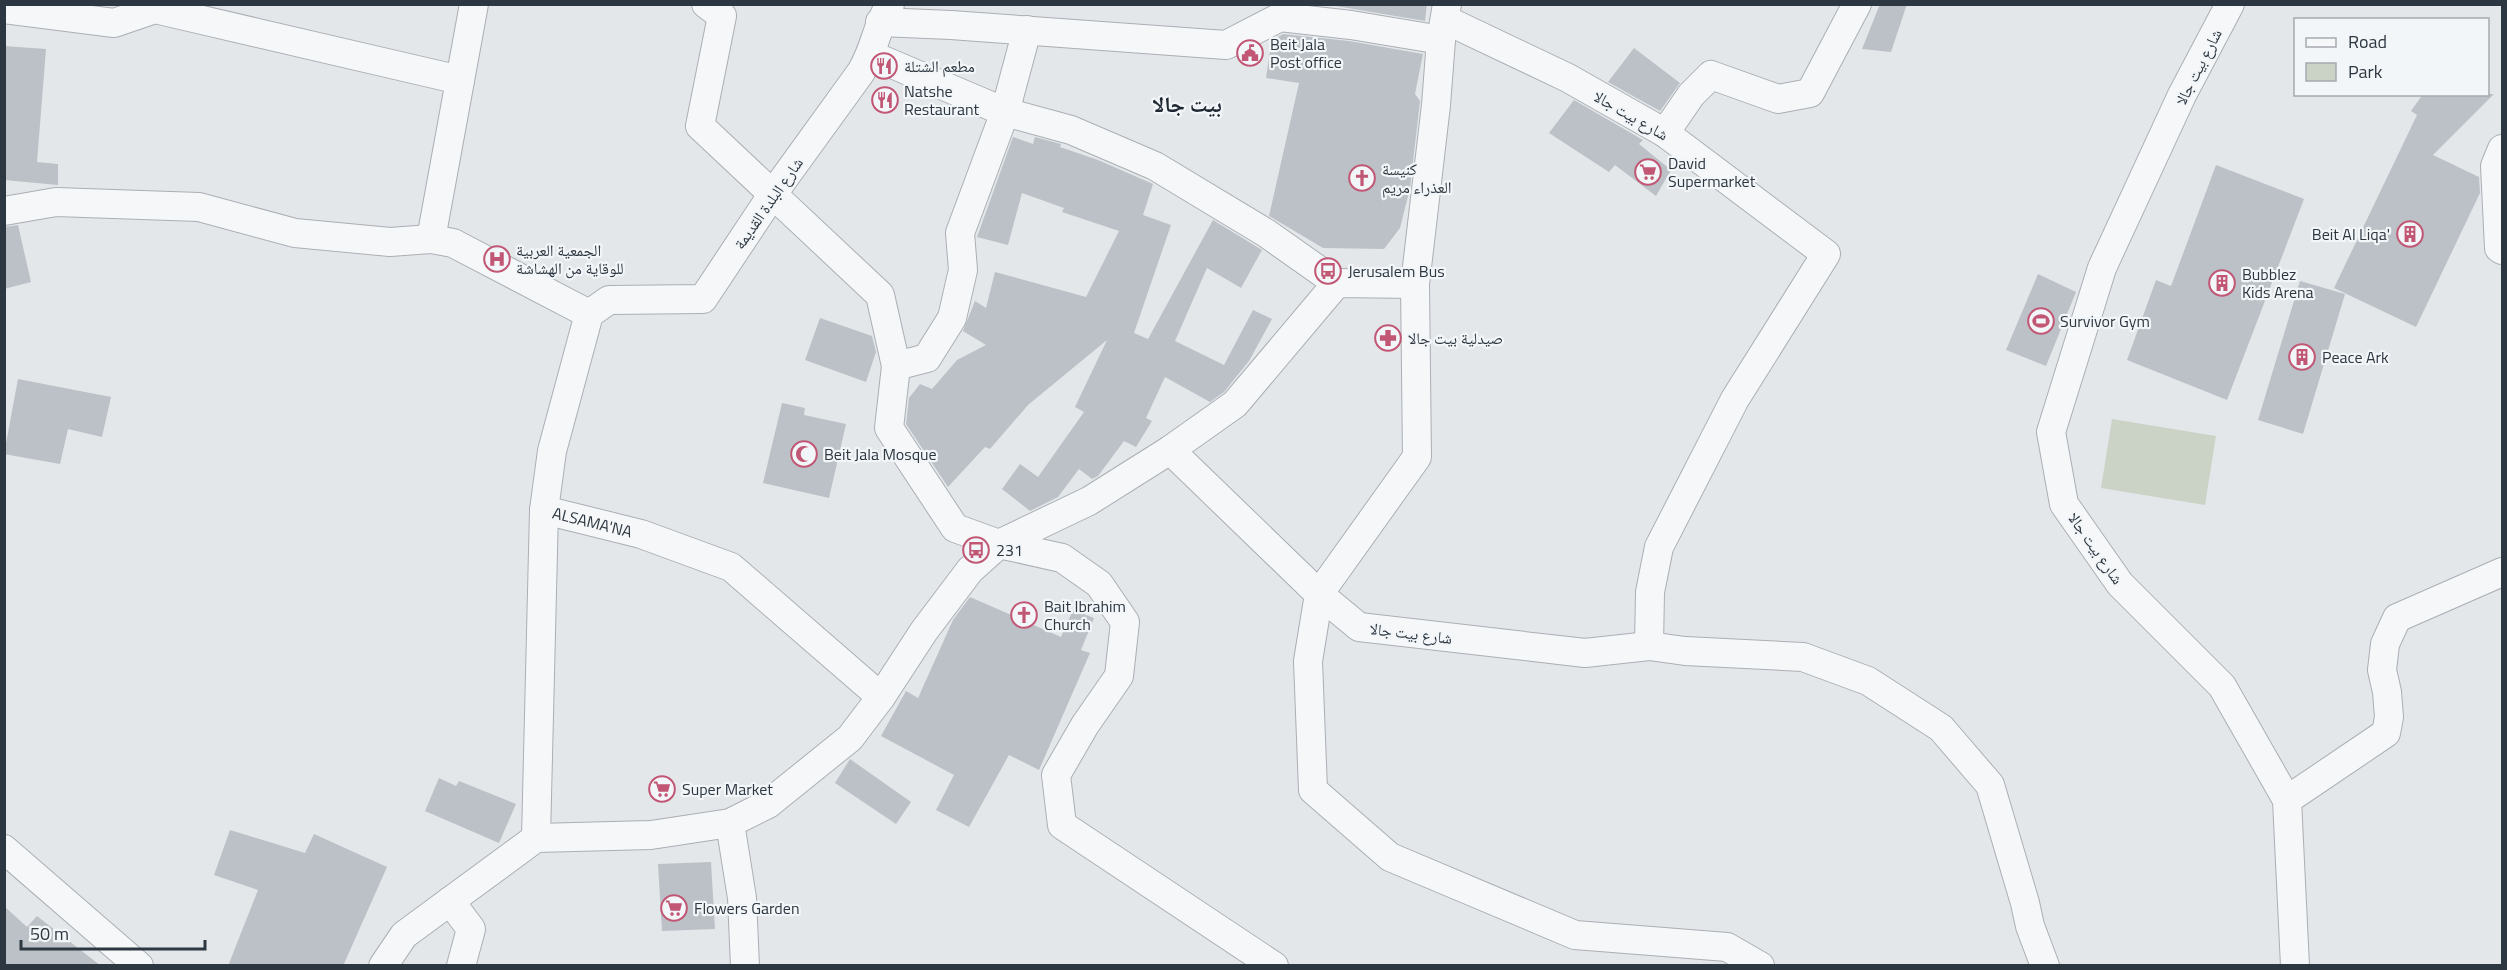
<svg xmlns="http://www.w3.org/2000/svg" width="2507" height="970" viewBox="0 0 2507 970" font-family="'Titillium Web','Noto Naskh Arabic',sans-serif">
<rect width="100%" height="100%" fill="#e4e7ea"/>
<path fill="#cbd3c6" d="M2112,419l104,17 -11,69 -104,-17z"/>
<path fill="#bbc1c6" d="M1324,4h103l-2,17z
M1880,4h27l-16,48 -29,-3z
M1283,34l66,7 74,13 -8,40 5,7 -10,87 -10,40 -16,21 -61,-1 -54,-32 30,-133 -33,-5 5,-33 5,-7z
M4,46l42,3 -9,113 21,2v21l-54,-5z
M1634,48l46,35 -20,28 -52,-29z
M2423,94h71l-61,61 46,22 1,16 -64,134 -82,-39 83,-173 -6,-4z
M1574,100l69,40 -4,4 32,26 -15,26 -41,-31 -6,7 -60,-39z
M1013,137l20,7 2,-7 26,7 -1,3 38,13 55,24 -10,31 28,10 -37,108 14,6 65,-119 49,30 -21,38 -34,-20 -32,73 49,24 29,-55 19,9 -23,42 -25,31 -14,10 -45,-25 -19,41 6,3 -16,26 -12,-6 -26,35 -6,3 -13,-10 -21,28 -28,14 -28,-22 18,-25 18,13 46,-65 -9,-5 32,-67 -79,65 -38,44 -5,-2 -37,40 -42,-63 3,-26 11,-14 12,5 25,-29 29,-15 -23,-14 12,-30 11,7 9,-36 91,25 33,-66 -57,-19 2,-4 -42,-15 -14,52 -31,-8z
M2216,165l88,34 -77,201 -100,-40 29,-80 15,6z
M18,225l13,57 -27,7v-62z
M2038,274l38,18 -30,74 -40,-16z
M2300,281l45,13 -42,140 -45,-14z
M820,318l52,18 4,16 -10,30 -61,-22z
M18,379l93,18 -9,40 -34,-8 -8,35 -56,-10z
M782,403l23,5 -1,7 42,9 -17,74 -66,-15z
M970,597l91,40 12,-27 21,8 -13,32 9,3 -51,117 -30,-15 -40,72 -33,-17 18,-35 -73,-39 25,-45 12,7 35,-78z
M850,759l61,43 -15,22 -61,-41z
M439,778l17,8 3,-5 57,23 -17,39 -74,-32z
M230,830l75,23 9,-19 73,33 -44,99h-115l30,-76 -44,-15z
M711,862l4,67 -53,2 -4,-67z
M4,906l23,21 10,-11 64,50h-97z"/>
<g fill="none" stroke-linecap="round" stroke-linejoin="round">
<g stroke="#a9afb4" stroke-width="30">
<g id="minor">
<path d="M706,4l16,12 -22,110 180,169 16,71 -7,62 66,100 44,16 63,14 37,26 26,38 -6,54 -34,49 -29,50 6,50 212,141"/>
<path d="M2230,4l-48,91 -80,173 -51,164 13,72 56,80 102,102 65,114 8,166"/>
<path d="M4,9l110,14 41,-14 305,71"/>
<path d="M1280,17l71,8 90,15"/>
<path d="M1446,20l122,58 97,55 161,121 -91,145 -76,148 -9,45 -1,54"/>
<path d="M880,22l71,3 275,20 54,-28 14,-13"/>
<path d="M871,55l134,57 66,18 84,36 111,67 71,50"/>
<path d="M1665,133l26,-38 20,-20 67,24 32,-6 47,-89"/>
<path d="M2502,149l-7,17 4,82 3,2"/>
<path d="M4,211l52,-9 143,5 96,26 95,9 41,-3 22,4 136,71 -37,137 -8,59"/>
<path d="M431,239l43,-235"/>
<path d="M1415,284l2,173 -98,137 -11,67 5,129 77,67 185,78 152,12 33,19"/>
<path d="M589,314l20,-14 94,-1 69,-104 89,-123c14,-23 15,-44 29,-68"/>
<path d="M896,366l31,-8 25,-40 11,-48 -3,-37 45,-121 22,-82"/>
<path d="M1170,450l149,144 40,33 226,26 64,-7 36,5 118,6 65,24 73,47 49,57 35,118 5,23 15,40"/>
<path d="M2287,800l99,-67 3,-16 -2,-25 -5,-22 3,-26 12,-26 105,-46"/>
<path d="M730,823l12,75 3,68"/>
<path id="s1" d="M536,838l8,-328 97,24 90,33 150,130"/>
<path d="M4,849l135,117"/>
<path d="M450,901l21,28 -10,37"/>
<path d="M383,966l21,-31 132,-97 115,-3 79,-12 38,-19 82,-66 31,-41 43,-66 46,-61 29,-26 90,-43 81,-51 65,-46 102,-121 78,1 21,-179 5,-65 6,-36"/>
</g>
</g>
<use href="#minor" stroke="#f6f7f9" stroke-width="28"/>
</g>
<defs>
<g id="civic-ring" transform="scale(1.35)"><circle r="9.5" fill="#f3f6f8" stroke="#c15775" stroke-width="1.5"/><path d="M-.6-6.5H3V-4.5H.6V-3L4-1V1h2V6H-6V1h2V-1L-.6-3ZM-1.2 2.5V6h2.4V2.5Z" fill="#c15775"/></g>
<g id="restaurant-ring" transform="scale(1.35)"><circle r="9.5" fill="#f3f6f8" stroke="#c15775" stroke-width="1.5"/><path d="M-5-6h1v4h1v-4h1v4h1v-4h1v5L-1.5 .5V6h-2V.5L-5-1ZM5-6V6H3V1.5H1.5Q1.5-4 5-6Z" fill="#c15775"/></g>
<g id="supermarket-ring" transform="scale(1.35)"><circle r="9.5" fill="#f3f6f8" stroke="#c15775" stroke-width="1.5"/><path d="M-6-5.5h2.5l.6 2H6L4.5 2H-2.5L-4.4-4H-6ZM-1.5 3.2a1.3 1.3 0 1 0 .1 0ZM3 3.2a1.3 1.3 0 1 0 .1 0Z" fill="#c15775"/></g>
<g id="church-ring" transform="scale(1.35)"><circle r="9.5" fill="#f3f6f8" stroke="#c15775" stroke-width="1.5"/><path d="M-1.2-6h2.4v3.5h3.3v2.4h-3.3V6h-2.4V-.1h-3.3v-2.4h3.3Z" fill="#c15775"/></g>
<g id="building-ring" transform="scale(1.35)"><circle r="9.5" fill="#f3f6f8" stroke="#c15775" stroke-width="1.5"/><path d="M-4-6H4V6H1V3H-1V6H-4ZM-2.5-4.3h1.7v1.8h-1.7ZM.8-4.3h1.7v1.8H.8ZM-2.5-1h1.7V.8h-1.7ZM.8-1h1.7V.8H.8Z" fill="#c15775"/></g>
<g id="hospital-ring" transform="scale(1.35)"><circle r="9.5" fill="#f3f6f8" stroke="#c15775" stroke-width="1.5"/><path d="M-5-5h3v3.5h4V-5h3V5h-3V1.5h-4V5h-3Z" fill="#c15775"/></g>
<g id="bus-ring" transform="scale(1.35)"><circle r="9.5" fill="#f3f6f8" stroke="#c15775" stroke-width="1.5"/><path d="M-5-6H5V4H4V6H2V4H-2V6H-4V4H-5ZM-3.5-4V0h7V-4ZM-3.5 1.2v1.5H-2V1.2ZM2 1.2v1.5H3.5V1.2Z" fill="#c15775"/></g>
<g id="stadium-ring" transform="scale(1.35)"><circle r="9.5" fill="#f3f6f8" stroke="#c15775" stroke-width="1.5"/><path d="M0-5a6.5 5 0 1 0 0 10a6.5 5 0 1 0 0-10ZM-3.5-1.8h7v3.6h-7Z" fill="#c15775"/></g>
<g id="pharmacy-ring" transform="scale(1.35)"><circle r="9.5" fill="#f3f6f8" stroke="#c15775" stroke-width="1.5"/><path d="M-2-6h4v4h4v4h-4v4h-4v-4h-4v-4h4Z" fill="#c15775"/></g>
<g id="mosque-ring" transform="scale(1.35)"><circle r="9.5" fill="#f3f6f8" stroke="#c15775" stroke-width="1.5"/><path d="M3.5-4.9A6 6 0 1 0 3.5 4.9A5 5 0 1 1 3.5-4.9Z" fill="#c15775"/></g>
</defs>
<g fill-rule="evenodd">
<use href="#civic-ring" x="1250" y="53"/>
<use href="#restaurant-ring" x="884" y="66"/>
<use href="#restaurant-ring" x="885" y="100"/>
<use href="#supermarket-ring" x="1648" y="172"/>
<use href="#church-ring" x="1362" y="178"/>
<use href="#building-ring" x="2410" y="234"/>
<use href="#hospital-ring" x="497" y="259"/>
<use href="#bus-ring" x="1328" y="271"/>
<use href="#building-ring" x="2222" y="283"/>
<use href="#stadium-ring" x="2041" y="321"/>
<use href="#pharmacy-ring" x="1388" y="338"/>
<use href="#building-ring" x="2302" y="357"/>
<use href="#mosque-ring" x="804" y="454"/>
<use href="#bus-ring" x="976" y="550"/>
<use href="#church-ring" x="1024" y="615"/>
<use href="#supermarket-ring" x="662" y="789"/>
<use href="#supermarket-ring" x="674" y="908"/>
</g>
<g text-anchor="middle" stroke-width="4.5" stroke-linejoin="round" paint-order="stroke">
<g font-size="16" fill="#2d3741" stroke="#f3f6f8" text-anchor="start">
<text x="1270" y="50">Beit Jala<tspan x="1270" dy="18">Post office</tspan></text>
<text x="904" y="72">مطعم الشتلة</text>
<text x="904" y="97">Natshe<tspan x="904" dy="18">Restaurant</tspan></text>
<text x="1668" y="169">David<tspan x="1668" dy="18">Supermarket</tspan></text>
<text x="1382" y="175">كنيسة<tspan x="1382" dy="18">العذراء مريم</tspan></text>
<text x="2390" y="240" text-anchor="end">Beit Al Liqa'</text>
<text x="516" y="256">الجمعية العربية<tspan x="516" dy="18">للوقاية من الهشاشة</tspan></text>
<text x="1348" y="277">Jerusalem Bus</text>
<text x="2242" y="280">Bubblez<tspan x="2242" dy="18">Kids Arena</tspan></text>
<text x="2060" y="327">Survivor Gym</text>
<text x="1408" y="344">صيدلية بيت جالا</text>
<text x="2322" y="363">Peace Ark</text>
<text x="824" y="460">Beit Jala Mosque</text>
<text x="996" y="556">231</text>
<text x="1044" y="612">Bait Ibrahim<tspan x="1044" dy="18">Church</tspan></text>
<text x="682" y="795">Super Market</text>
<text x="694" y="914">Flowers Garden</text>
</g>
<g font-size="16" fill="#2d3741" stroke="#f3f6f8">
<text transform="translate(2198 67) rotate(-63)" y="6">شارع بيت جالا</text>
<text transform="translate(1631 115) rotate(30)" y="6">شارع بيت جالا</text>
<text transform="translate(768 203) rotate(-55)" y="6">شارع البلدة القديمة</text>
<text dy="6" stroke="none"><textPath href="#s1" startOffset="378">ALSAMA'NA</textPath></text>
<text transform="translate(2096 548) rotate(55)" y="6">شارع بيت جالا</text>
<text transform="translate(1411 633) rotate(7)" y="6">شارع بيت جالا</text>
</g>
<g font-size="22" font-weight="bold" fill="#1f2832" stroke="#f3f6f8">
<text x="1187" y="112">بيت جالا</text>
</g>
</g>
<rect width="2507" height="970" fill="none" stroke="#2d3741" stroke-width="12"/>
<rect x="2294" y="18" width="195" height="78" fill="#f3f6f8" stroke="#a4aaaf" stroke-width="1.5"/>
<rect x="2306" y="38" width="30" height="9" fill="#f6f7f9" stroke="#a4aaaf" stroke-width="1.5"/>
<text x="2348" y="48" font-size="18" fill="#2d3741">Road</text>
<rect x="2306" y="63" width="30" height="18" fill="#cbd3c6" stroke="#a4aaaf" stroke-width="1.5"/>
<text x="2348" y="78" font-size="18" fill="#2d3741">Park</text>
<path d="M21 940v9h184v-9" fill="none" stroke="#2d3741" stroke-width="3"/>
<text x="30" y="940" font-size="18" fill="#2d3741" stroke="#f3f6f8" stroke-width="4.5" paint-order="stroke">50 m</text>
</svg>
